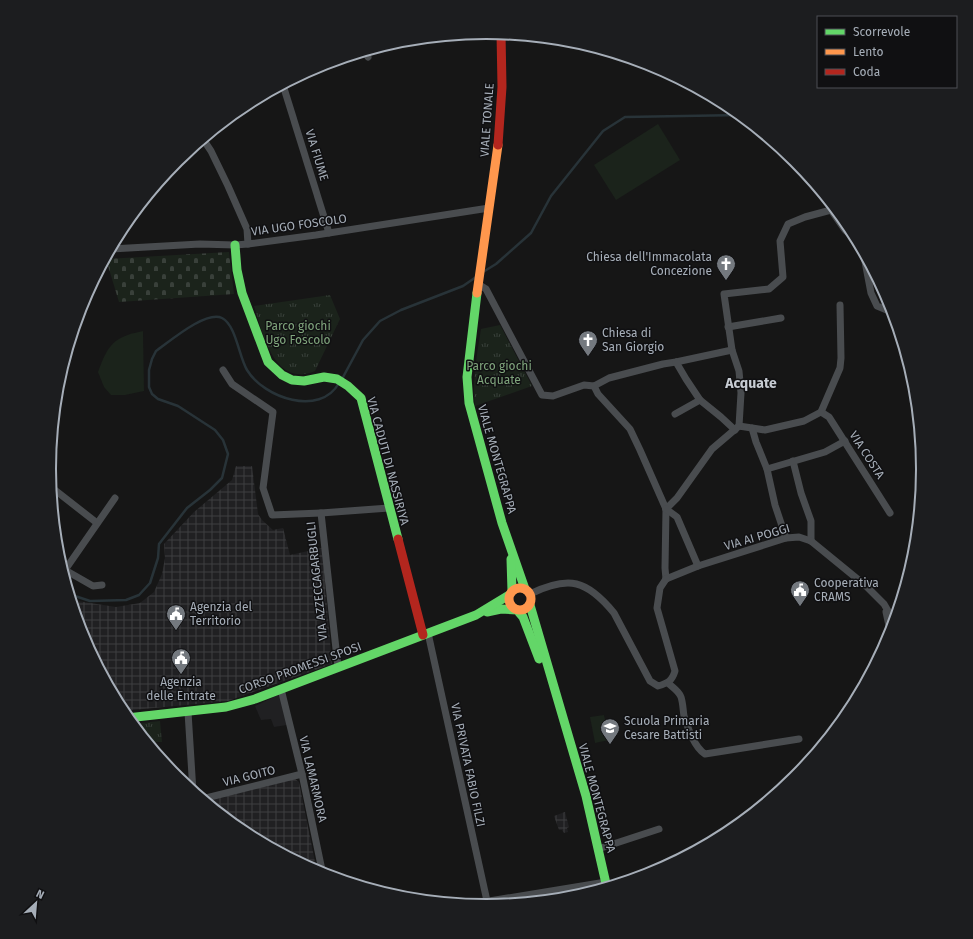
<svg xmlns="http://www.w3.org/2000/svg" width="973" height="939" font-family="'Fira Sans',sans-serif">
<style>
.built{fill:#202022}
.industrial{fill:url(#industrial-grid)}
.green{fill:#1b231b}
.cemetery{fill:url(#cemetery-stones)}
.park{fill:url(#park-tufts)}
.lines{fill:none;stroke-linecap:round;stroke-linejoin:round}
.stream{stroke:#283338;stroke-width:2.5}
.street{stroke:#494c4f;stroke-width:7}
.fast{stroke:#63d668;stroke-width:9}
.slow{stroke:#ff974d;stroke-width:9}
.jam{stroke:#b3261e;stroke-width:9}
.labels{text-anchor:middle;stroke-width:3;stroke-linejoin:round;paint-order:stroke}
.street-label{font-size:12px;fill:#a6aeb8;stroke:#101012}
.poi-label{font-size:12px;fill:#a6aeb8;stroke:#101012;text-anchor:start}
.park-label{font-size:12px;fill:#7fa47c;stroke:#101012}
.quarter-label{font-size:14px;font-weight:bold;fill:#c7ccd3;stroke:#101012}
.rim{fill:none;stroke:#a6aeb8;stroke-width:2}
</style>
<defs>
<pattern id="industrial-grid" width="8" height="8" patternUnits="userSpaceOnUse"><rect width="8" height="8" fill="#202022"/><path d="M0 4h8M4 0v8" fill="none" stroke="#3d3e40"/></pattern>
<pattern id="cemetery-stones" width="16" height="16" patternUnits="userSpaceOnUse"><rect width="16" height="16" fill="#1b231b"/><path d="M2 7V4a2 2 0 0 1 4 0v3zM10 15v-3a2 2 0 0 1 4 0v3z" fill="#39403a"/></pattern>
<pattern id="park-tufts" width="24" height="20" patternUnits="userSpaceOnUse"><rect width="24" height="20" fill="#1b231b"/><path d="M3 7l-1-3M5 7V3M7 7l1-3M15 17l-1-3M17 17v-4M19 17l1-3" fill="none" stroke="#39403a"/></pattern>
</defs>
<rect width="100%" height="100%" fill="#161616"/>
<polygon class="built" points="280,694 287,725 274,727 271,719 261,720 255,706"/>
<g class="industrial">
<polygon points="236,466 252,466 258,514 262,520 273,530 283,528 290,555 322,548 332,664 228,701 122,711 82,637 71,600 116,607 140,603 154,592 162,574 165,558 164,544 194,512 232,480"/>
<polygon points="294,778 299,782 317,872 243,833 203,800"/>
<polygon points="565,812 569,827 567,828 568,832 564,833 562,830 559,830 554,816"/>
</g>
<g class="green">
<polygon points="658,124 680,160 616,200 594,165"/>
<path d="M143 331 144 391 125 395H111L104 387 98 372C108 344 114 337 143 331Z"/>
<polygon points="604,715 609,740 595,743 590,717"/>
</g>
<polygon class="cemetery" points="229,252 234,294 119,302 106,259"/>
<g class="park">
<path d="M330 295 340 319 315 371C274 388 263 334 254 306Z"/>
<path d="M500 325 532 386 475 406C472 381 477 355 481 329Z"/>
<polygon points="160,721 162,742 152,742 151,737 146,737 145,740 132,724"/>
</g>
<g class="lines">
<g class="stream">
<polyline points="483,272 496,264 531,233 551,196 603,131 625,117 741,115"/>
<polyline points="342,379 363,340 380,321 401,310 463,286 476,277"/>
<path d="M69 594 90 601 126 600 139 595 150 583 158 558 159 544 187 508 210 490 222 478 228 454 223 440 215 430 178 406 158 399 152 394 149 387V370L152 359 156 351C169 342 206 310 222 318 236 325 239 357 247 370 264 398 320 417 339 383"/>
</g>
<g class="street">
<polyline points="365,51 368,57"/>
<polyline points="283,85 329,233"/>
<polyline points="203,139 211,151 228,186 247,229 248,244"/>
<polyline points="831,210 845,230 857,240"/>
<polyline points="111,249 200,244 235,245 248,244 316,235 489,208"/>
<polyline points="863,251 871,293 877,306 894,313"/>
<polyline points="478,284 486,289 542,395 553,396 584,385 594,386 609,378 663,364 676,362 732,350"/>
<polyline points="728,327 781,318"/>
<polyline points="676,362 686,379 700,400 721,417 735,430"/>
<polyline points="223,370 232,384 273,412 263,488 272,515 321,513"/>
<polyline points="594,386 598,394 630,429 640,450 666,509 665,568 666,579"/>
<polyline points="821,412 829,417 890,513"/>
<polyline points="675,414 700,400"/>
<polyline points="739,426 741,393 739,371 732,350 724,294 769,289 783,277 780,241 788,224 805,217 831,210 834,206"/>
<polyline points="739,426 765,430 804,421 821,412 840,368 841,358 840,305"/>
<polyline points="752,428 756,442 767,469 775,505 786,538"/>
<polyline points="793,461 801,493 811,521 811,541"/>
<polyline points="767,469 825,452 845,441"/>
<polyline points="51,487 97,523"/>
<polyline points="666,509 677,498 712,449 739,426"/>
<polyline points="666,509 677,517 698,566"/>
<polyline points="65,570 93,586 102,585"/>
<polyline points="63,572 65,570 115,498"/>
<polyline points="666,579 698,566 786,538 799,537 811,541 866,586 884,604 895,623"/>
<path d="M530 594C569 575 587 580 614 613L650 681 658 686C668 683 672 681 675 671L657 608 660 588 666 579"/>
<polyline points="886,612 891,635"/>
<polyline points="428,633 487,901"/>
<polyline points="338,667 321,513 389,508"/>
<path d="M668 683C672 687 679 691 681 697 683 703 683 710 684 716 688 728 694 747 705 754L799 739"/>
<polyline points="281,689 302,774 323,875"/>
<polyline points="188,712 193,792"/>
<polyline points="202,799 302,774"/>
<polyline points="598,849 659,829"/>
<polyline points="543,893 544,901"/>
<polyline points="465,905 606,882"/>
</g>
<g class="fast">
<polyline points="235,245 237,270 242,293 268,362 282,375 292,380 304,381 324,377 337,379 348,386 361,398 398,539"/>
<polyline points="477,293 467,377 469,403 502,523 525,589"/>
<polyline points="511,559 512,591"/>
<polyline points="530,605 586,796 607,888"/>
<polyline points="487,612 501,609 517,610 523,617 539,659"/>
<polyline points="127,718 226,707 255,699 476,615 509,595"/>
</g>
<g class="slow">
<polyline points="477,293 498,145"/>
<circle cx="520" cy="599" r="11"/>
</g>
<g class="jam">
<polyline points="498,145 502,87 501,33"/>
<polyline points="398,539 423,635"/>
</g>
</g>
<defs>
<symbol id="church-pin" viewBox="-11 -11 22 30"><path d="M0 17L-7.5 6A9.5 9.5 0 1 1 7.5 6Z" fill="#74797f" stroke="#101012"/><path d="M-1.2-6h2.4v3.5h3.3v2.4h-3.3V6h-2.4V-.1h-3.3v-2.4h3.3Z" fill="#fff"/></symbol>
<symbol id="civic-pin" viewBox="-11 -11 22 30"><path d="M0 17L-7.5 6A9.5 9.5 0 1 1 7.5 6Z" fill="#74797f" stroke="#101012"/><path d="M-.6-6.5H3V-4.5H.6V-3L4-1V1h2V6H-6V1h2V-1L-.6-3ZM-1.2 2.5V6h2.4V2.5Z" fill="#fff"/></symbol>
<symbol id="school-pin" viewBox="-11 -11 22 30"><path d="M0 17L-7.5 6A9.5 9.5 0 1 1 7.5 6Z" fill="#74797f" stroke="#101012"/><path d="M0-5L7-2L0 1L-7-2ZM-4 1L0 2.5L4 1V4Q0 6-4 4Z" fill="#fff"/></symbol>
</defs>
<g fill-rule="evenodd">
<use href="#church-pin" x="715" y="253" width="22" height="30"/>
<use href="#church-pin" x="577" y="329" width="22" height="30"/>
<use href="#civic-pin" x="789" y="579" width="22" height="30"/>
<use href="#civic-pin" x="165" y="603" width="22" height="30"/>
<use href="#civic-pin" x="170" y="647" width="22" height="30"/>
<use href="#school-pin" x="599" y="717" width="22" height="30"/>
</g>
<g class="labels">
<g class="street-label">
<text transform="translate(487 120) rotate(-86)" y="4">VIALE TONALE</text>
<text transform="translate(317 155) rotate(73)" y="4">VIA FIUME</text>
<text transform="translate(299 225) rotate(-8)" y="4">VIA UGO FOSCOLO</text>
<text transform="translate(867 455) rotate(57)" y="4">VIA COSTA</text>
<text transform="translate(497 459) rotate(74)" y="4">VIALE MONTEGRAPPA</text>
<text transform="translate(388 461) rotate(75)" y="4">VIA CADUTI DI NASSIRIYA</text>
<text transform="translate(757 537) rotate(-16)" y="4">VIA AI POGGI</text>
<text transform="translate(317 581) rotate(-96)" y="4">VIA AZZECCAGARBUGLI</text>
<text transform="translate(300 668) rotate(-20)" y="4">CORSO PROMESSI SPOSI</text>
<text transform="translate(468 765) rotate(78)" y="4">VIA PRIVATA FABIO FILZI</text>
<text transform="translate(249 776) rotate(-14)" y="4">VIA GOITO</text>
<text transform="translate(313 779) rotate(77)" y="4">VIA LAMARMORA</text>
<text transform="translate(597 798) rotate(75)" y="4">VIALE MONTEGRAPPA</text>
</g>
<g class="poi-label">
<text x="712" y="261" text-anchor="end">Chiesa dell'Immacolata<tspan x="712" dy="14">Concezione</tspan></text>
<text x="602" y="337">Chiesa di<tspan x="602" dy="14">San Giorgio</tspan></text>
<text x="814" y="587">Cooperativa<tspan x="814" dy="14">CRAMS</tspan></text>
<text x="190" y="611">Agenzia del<tspan x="190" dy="14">Territorio</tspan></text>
<text x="181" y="686" text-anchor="middle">Agenzia<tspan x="181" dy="14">delle Entrate</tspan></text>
<text x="624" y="725">Scuola Primaria<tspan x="624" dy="14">Cesare Battisti</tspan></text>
</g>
<g class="park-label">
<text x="298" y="330">Parco giochi<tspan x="298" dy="14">Ugo Foscolo</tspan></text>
<text x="499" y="370">Parco giochi<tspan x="499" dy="14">Acquate</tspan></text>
</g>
<g class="quarter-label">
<text x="751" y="388">Acquate</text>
</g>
</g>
<path d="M0 0H973V939H0ZM56 469a430 430 0 1 1 860 0a430 430 0 1 1-860 0Z" fill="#1c1d1f" fill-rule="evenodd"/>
<path class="rim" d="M56 469a430 430 0 1 1 860 0a430 430 0 1 1-860 0Z"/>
<rect x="817" y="16" width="140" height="72" fill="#101012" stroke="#4c4f54"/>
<rect x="825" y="29" width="20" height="6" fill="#63d668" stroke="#4c4f54"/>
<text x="853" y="36" font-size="12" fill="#a6aeb8">Scorrevole</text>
<rect x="825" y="49" width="20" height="6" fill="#ff974d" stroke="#4c4f54"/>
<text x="853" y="56" font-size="12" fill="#a6aeb8">Lento</text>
<rect x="825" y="69" width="20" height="6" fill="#b3261e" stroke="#4c4f54"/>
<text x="853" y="76" font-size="12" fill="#a6aeb8">Coda</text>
<g transform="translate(36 903) rotate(26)" stroke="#101012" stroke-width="3" paint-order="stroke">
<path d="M0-3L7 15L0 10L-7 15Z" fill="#a6aeb8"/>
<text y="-6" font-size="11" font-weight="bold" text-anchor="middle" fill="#a6aeb8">N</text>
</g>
</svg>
